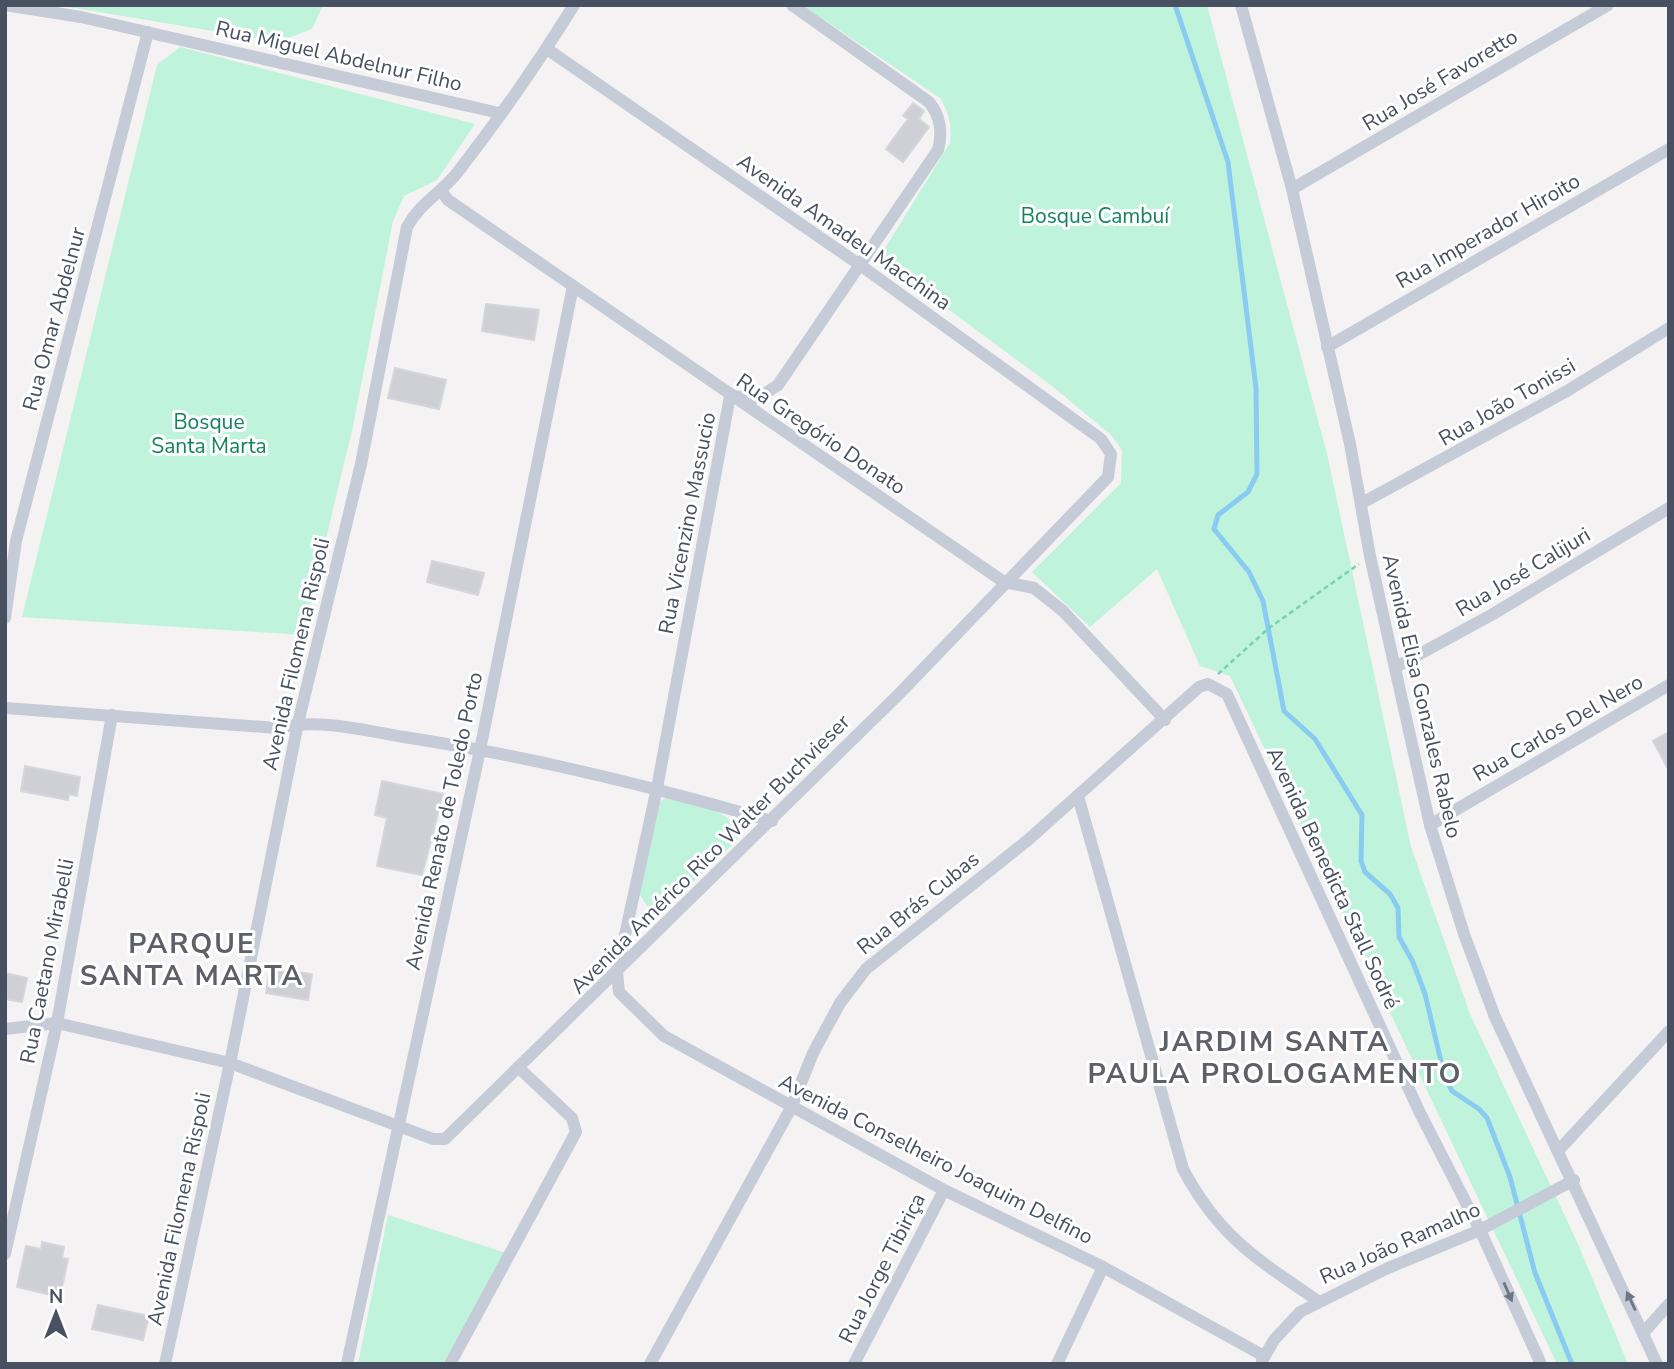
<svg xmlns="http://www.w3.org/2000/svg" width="1674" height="1369" font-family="'Nunito Sans',sans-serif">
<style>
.green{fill:#bff3dc}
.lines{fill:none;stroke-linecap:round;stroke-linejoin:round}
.stream{stroke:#8acbf2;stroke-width:5}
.building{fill:#ced0d6;stroke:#d5d6dd;stroke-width:2}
.path{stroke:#74d3b4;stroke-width:2.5;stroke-dasharray:5 3.5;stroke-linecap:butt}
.street{stroke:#c5cbd7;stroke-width:12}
.oneway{fill:#6e7684}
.labels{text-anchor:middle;stroke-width:6;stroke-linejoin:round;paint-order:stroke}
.street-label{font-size:21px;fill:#485161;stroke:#fff}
.park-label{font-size:21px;fill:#12835d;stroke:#fff}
.district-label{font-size:28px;font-weight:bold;letter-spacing:2px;fill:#5e6067;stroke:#fff}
</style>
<rect width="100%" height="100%" fill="#f4f2f2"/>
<g class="green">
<polygon points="57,5 323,5 312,29 288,38 255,38"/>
<path d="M802 5H1207L1327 454 1411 847 1470 1014 1578 1244 1628 1364H1557L1230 676 1200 666 1157 569 1090 627 1032 572 1121 483 1122 450 1111 435 1052 386 879 258 950 143C952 125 949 113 940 98Z"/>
<polygon points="180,47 475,124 437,180 404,196 393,221 353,426 303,635 22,617 157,65"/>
<path d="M667 797C690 804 739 809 738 839L666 908 656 911 648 907 640 895 654 806Z"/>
<polygon points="388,1215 506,1253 443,1364 358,1364"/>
</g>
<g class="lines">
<polyline class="stream" points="1175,5 1228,162 1256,388 1257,474 1248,492 1218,515 1214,529 1249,572 1263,601 1284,711 1315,739 1362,815 1361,861 1365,872 1390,894 1398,908 1399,937 1413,962 1425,994 1445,1078 1452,1091 1479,1109 1487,1118 1510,1177 1535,1273 1572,1364"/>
</g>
<g class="building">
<polygon points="913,103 924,111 919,119 929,127 903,162 886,149 908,119 903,116"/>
<polygon points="486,304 539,310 534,340 482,331"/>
<polygon points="395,368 446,380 439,409 388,398"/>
<polygon points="432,561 484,573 478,595 427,582"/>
<polygon points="1669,732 1669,771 1653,741"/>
<polygon points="25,766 80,777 77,796 69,794 68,800 21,791"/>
<polygon points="382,781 443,794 422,875 377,866 387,818 375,815"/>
<polygon points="270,968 312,974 308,1000 266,993"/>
<polygon points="5,973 27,978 22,1002 5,999"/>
<polygon points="42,1242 64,1247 62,1258 68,1259 60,1297 17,1287 26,1246 41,1249"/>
<polygon points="98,1305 149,1316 143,1340 92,1329"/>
</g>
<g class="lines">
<polyline class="path" points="1218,674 1269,628 1359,564"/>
<g class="street">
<polyline points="5,5 81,17 499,113"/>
<path d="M792 5 929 102C940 115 943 133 938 150L778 385 758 398 730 396 657 788 617 972 619 992 664 1036 944 1190 1103 1267 1264 1356"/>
<polyline points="1241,5 1292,189 1350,444 1370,556 1430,825 1464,934 1495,1017 1657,1364"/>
<polyline points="1292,189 1608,5"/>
<polyline points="441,191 448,200 1004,582 1034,588 1063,611 1165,720"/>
<polyline points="1327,347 1669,149"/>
<polyline points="1362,503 1567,391 1669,328"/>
<polyline points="5,618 16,541 148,32"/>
<polyline points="1396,667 1493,614 1669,508"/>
<path d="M5 708 277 728C319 718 362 730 404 737 528 756 651 786 772 821"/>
<path d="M1078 796 1183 1169C1219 1237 1257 1259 1318 1301"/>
<polyline points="1430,825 1669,685"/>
<polyline points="5,1029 57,1023 230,1063 433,1139 445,1139 899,694 1108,477 1111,454 1101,439 860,265 547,49"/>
<polyline points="1558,1151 1669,1031"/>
<polyline points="5,1254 57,1023 112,715"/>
<polyline points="1645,1331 1669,1304"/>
<polyline points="1262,1361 1274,1340 1300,1312 1388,1268 1480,1230 1574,1180"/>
<path d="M165 1364 230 1063 298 723 361 464 407 227C420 203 441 193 457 173 499 119 538 63 574 5"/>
<polyline points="347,1364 480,750 573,286"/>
<polyline points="450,1364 576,1132 572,1118 520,1069"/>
<polyline points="650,1364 791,1108 813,1053 840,1003 866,969 1028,840 1199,687 1208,684 1227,694 1420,1113 1480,1230 1541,1364"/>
<polyline points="854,1364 944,1190"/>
<polyline points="1057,1364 1103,1267"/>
</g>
</g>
<defs><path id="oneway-solid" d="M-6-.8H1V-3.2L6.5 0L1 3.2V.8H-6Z" transform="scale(1.75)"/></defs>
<g class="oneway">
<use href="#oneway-solid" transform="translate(1508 1292) rotate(66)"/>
<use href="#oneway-solid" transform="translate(1631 1301) rotate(-115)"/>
</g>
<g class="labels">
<g class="street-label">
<text transform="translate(339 56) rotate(13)" y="7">Rua Miguel Abdelnur Filho</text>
<text transform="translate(1440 80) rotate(-31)" y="7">Rua José Favoretto</text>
<text transform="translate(1488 231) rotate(-30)" y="7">Rua Imperador Hiroito</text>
<text transform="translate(844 232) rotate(35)" y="7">Avenida Amadeu Macchina</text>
<text transform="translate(54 319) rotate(-75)" y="7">Rua Omar Abdelnur</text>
<text transform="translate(1507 402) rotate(-30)" y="7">Rua João Tonissi</text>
<text transform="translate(821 434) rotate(34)" y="7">Rua Gregório Donato</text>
<text transform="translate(687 523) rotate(-79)" y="7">Rua Vicenzino Massucio</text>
<text transform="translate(1523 572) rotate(-31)" y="7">Rua José Calijuri</text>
<text transform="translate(296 654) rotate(-77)" y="7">Avenida Filomena Rispoli</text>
<text transform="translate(1422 696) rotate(77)" y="7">Avenida Elisa Gonzales Rabelo</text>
<text transform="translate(1558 728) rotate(-30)" y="7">Rua Carlos Del Nero</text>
<text transform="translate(444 821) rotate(-78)" y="7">Avenida Renato de Toledo Porto</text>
<text transform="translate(710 854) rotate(-45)" y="7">Avenida Américo Rico Walter Buchvieser</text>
<text transform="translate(1333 878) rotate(65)" y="7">Avenida Benedicta Stall Sodré</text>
<text transform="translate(918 903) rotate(-39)" y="7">Rua Brás Cubas</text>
<text transform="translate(47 961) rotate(-79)" y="7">Rua Caetano Mirabelli</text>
<text transform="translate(936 1159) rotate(27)" y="7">Avenida Conselheiro Joaquim Delfino</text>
<text transform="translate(179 1209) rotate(-78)" y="7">Avenida Filomena Rispoli</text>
<text transform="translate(1400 1243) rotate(-24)" y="7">Rua João Ramalho</text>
<text transform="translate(882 1268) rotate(-63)" y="7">Rua Jorge Tibiriça</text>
</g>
<g class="park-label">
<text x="1095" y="223">Bosque Cambuí</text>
<text x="209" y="429">Bosque<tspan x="209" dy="24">Santa Marta</tspan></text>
</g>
<g class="district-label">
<text x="192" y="953">PARQUE<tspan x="192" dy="32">SANTA MARTA</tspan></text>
<text x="1275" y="1051">JARDIM SANTA<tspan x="1275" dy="32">PAULA PROLOGAMENTO</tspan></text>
</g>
</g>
<rect width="1674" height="1369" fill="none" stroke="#485161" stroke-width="14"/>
<g transform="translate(56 1313)" stroke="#ffffff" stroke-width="5" paint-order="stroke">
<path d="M0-5L12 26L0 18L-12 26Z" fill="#485161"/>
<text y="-10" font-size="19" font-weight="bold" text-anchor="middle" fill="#485161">N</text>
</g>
</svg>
